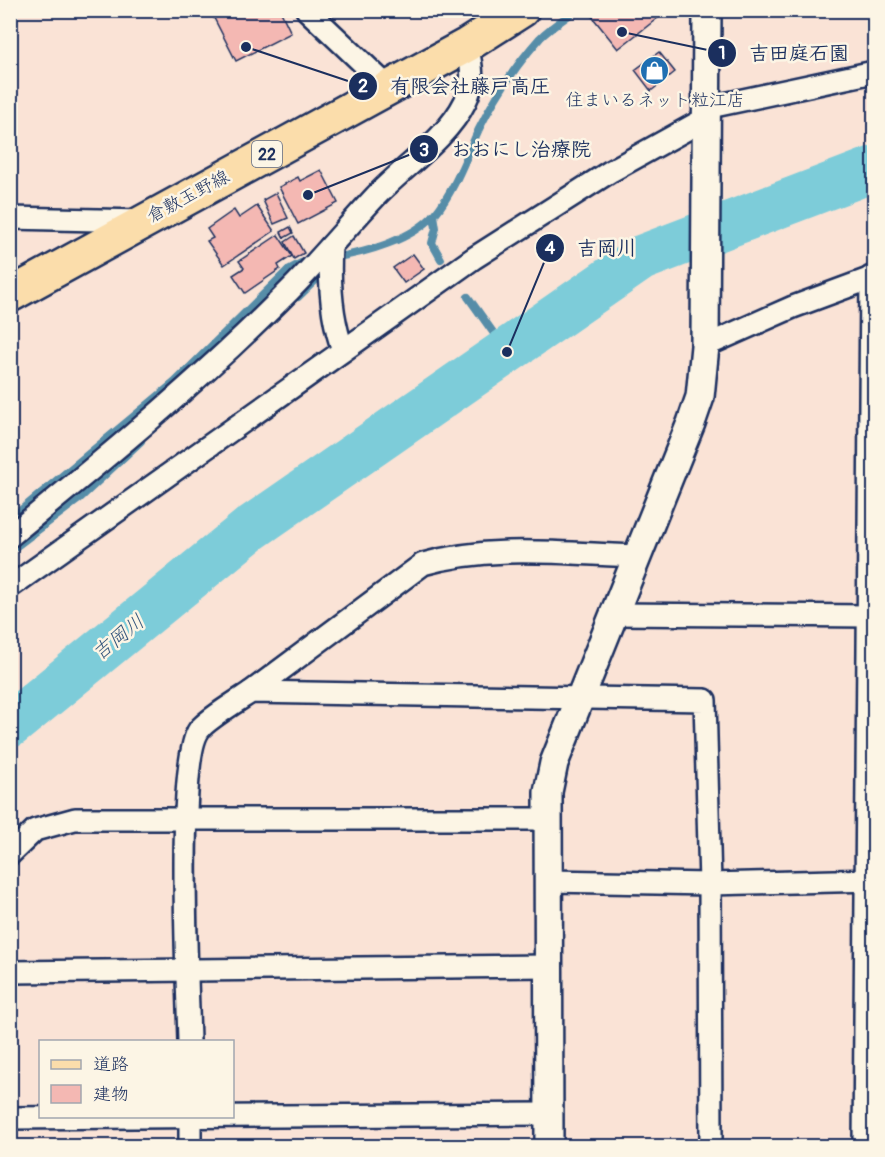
<svg xmlns="http://www.w3.org/2000/svg" width="885" height="1157" font-family="Pangolin,'Klee One',sans-serif">
<style>
.lines{fill:none;stroke-linecap:round;stroke-linejoin:round}
.stream{stroke:#568da8;stroke-width:8}
.river{stroke:#7dccd9;stroke-width:46}
.building{fill:#f4b8b3;stroke:#1b2f5e;stroke-width:1.5}
.minor-casing{stroke:#1b2f5e;stroke-width:26}
.tertiary-casing{stroke:#1b2f5e;stroke-width:32}
.primary-casing{stroke:#1b2f5e;stroke-width:38}
.minor{stroke:#fcf5e5;stroke-width:21}
.tertiary{stroke:#fcf5e5;stroke-width:27}
.primary{stroke:#fbddab;stroke-width:33}
.labels{text-anchor:middle;stroke-width:5;stroke-linejoin:round;paint-order:stroke}
.shield{fill:#fcf5e5;stroke:#5e6a86;stroke-width:1.5}
.shield-label{font-size:16px;font-weight:bold;fill:#1b2f5e}
.poi-label{font-size:18px;fill:#1b2f5e;stroke:#fcf5e5}
.street-label{font-size:18px;fill:#1b2f5e;stroke:#fcf5e5}
.water-label{font-size:20px;font-style:italic;fill:#34567d;stroke:#fcf5e5}
.leader{fill:none;stroke:#1b2f5e;stroke-width:2}
.callout-dot{fill:#1b2f5e;stroke:#fcf5e5;stroke-width:2}
.mark-label{font-size:18px;text-anchor:middle;font-weight:bold;fill:#fff}
.callout-label{font-size:20px;text-anchor:middle;font-weight:bold;fill:#1b2f5e;stroke:#fcf5e5;stroke-width:5;stroke-linejoin:round;paint-order:stroke}
</style>
<rect width="100%" height="100%" fill="#fae3d6"/>
<filter id="ink" filterUnits="userSpaceOnUse"><feTurbulence type="fractalNoise" baseFrequency=".0167" numOctaves="2"/><feDisplacementMap in="SourceGraphic" scale="12" xChannelSelector="R" yChannelSelector="G"/><feConvolveMatrix kernelMatrix="1 2 1 2 8 2 1 2 1" color-interpolation-filters="sRGB"/></filter>
<g filter="url(#ink)">
<g class="lines">
<g class="stream">
<polyline points="434,215 436,228 432,243 441,259"/>
<path d="M332 258C365 253 412 240 435 214 455 190 466 157 479 129 495 97 516 65 540 38 550 28 564 19 576 10"/>
<polyline points="298,297 326,270"/>
<polyline points="468,297 507,352"/>
<polyline points="10,519 175,382 288,270 301,263 311,261"/>
<polyline points="10,551 79,499 141,441"/>
</g>
<polyline class="river" points="10,725 250,529 641,258 874,169"/>
</g>
<g class="building">
<polygon points="229,10 280,10 291,33 236,61 214,18"/>
<polygon points="595,10 668,10 618,49 590,14"/>
<polygon points="659,52 675,72 651,91 635,70"/>
<polygon points="321,170 338,203 298,224 279,187 298,177 300,181"/>
<polygon points="276,193 288,218 274,224 263,200"/>
<polygon points="257,206 274,231 224,265 207,241 213,238 207,229 234,210 239,218"/>
<polygon points="290,227 293,233 284,238 281,232"/>
<polygon points="278,235 292,256 278,265 280,269 245,293 233,275 244,268 239,261"/>
<polygon points="294,236 304,253 294,259 285,242"/>
<polygon points="413,254 424,269 404,283 393,268"/>
</g>
<g class="lines">
<defs>
<g id="minor">
<polyline points="307,10 389,88"/>
<polyline points="705,108 874,72"/>
<polyline points="10,218 142,221"/>
<path d="M331 246C329 280 331 318 343 350"/>
<polyline points="705,346 793,307 874,277"/>
<path d="M10 536C106 458 202 379 289 291 319 261 346 228 375 197 402 168 447 139 465 102 475 83 472 66 467 45"/>
<polyline points="10,587 474,258 611,171 705,119"/>
<polyline points="614,614 870,616"/>
<path d="M251 692 423 564C493 544 567 554 638 556"/>
<polyline points="10,854 35,830 75,819 547,819"/>
<polyline points="549,881 710,884 874,880"/>
<polyline points="10,972 549,966"/>
<path d="M189 1042C188 990 176 762 199 730 206 720 239 700 251 692L705 700 710 884 711 1146"/>
<polyline points="10,1118 549,1114"/>
<polyline points="190,1146 190,1116"/>
<polyline points="864,1146 871,277"/>
</g>
<polyline id="tertiary" points="549,1146 548,792 554,763 691,423 700,397 705,346 707,10"/>
<polyline id="primary" points="10,295 467,45 522,10"/>
</defs>
<use href="#minor" class="minor-casing"/>
<use href="#tertiary" class="tertiary-casing"/>
<use href="#primary" class="primary-casing"/>
<use href="#minor" class="minor"/>
<use href="#tertiary" class="tertiary"/>
<use href="#primary" class="primary"/>
</g>
</g>
<defs>
<symbol id="shop-disc" viewBox="-11 -11 22 22"><circle r="9.5" fill="#1f6fb2" stroke="#fcf5e5"/><path d="M-5-2.5h2.3a2.7 3.5 0 0 1 5.4 0H5L5.5 6h-11ZM-1.5-2.5h3a1.5 2.3 0 0 0-3 0Z" fill="#fff"/></symbol>
</defs>
<g fill-rule="evenodd">
<use href="#shop-disc" x="638" y="54" width="33" height="33"/>
</g>
<g class="labels">
<rect class="shield" x="252" y="141" width="30" height="26" rx="4.5"/>
<g class="shield-label">
<text x="267" y="160">22</text>
</g>
<g class="poi-label">
<text x="655" y="106">住まいるネット粒江店</text>
</g>
<g class="street-label">
<text transform="translate(188 196) rotate(-28)" y="6">倉敷玉野線</text>
</g>
<g class="water-label">
<text transform="translate(118 637) rotate(-39)" y="7">吉岡川</text>
</g>
</g>
<path class="leader" d="M622 32L722 53M246 47L363 86M308 195L424 149M507 352L550 248"/>
<g class="callout-dot">
<circle cx="622" cy="32" r="6"/>
<circle cx="246" cy="47" r="6"/>
<circle cx="308" cy="195" r="6"/>
<circle cx="507" cy="352" r="6"/>
<circle cx="722" cy="53" r="15"/>
<circle cx="363" cy="86" r="15"/>
<circle cx="424" cy="149" r="15"/>
<circle cx="550" cy="248" r="15"/>
</g>
<g class="mark-label">
<text x="722" y="59">1</text>
<text x="363" y="92">2</text>
<text x="424" y="156">3</text>
<text x="550" y="254">4</text>
</g>
<g class="callout-label">
<text x="799" y="60">吉田庭石園</text>
<text x="470" y="93">有限会社藤戸高圧</text>
<text x="521" y="156">おおにし治療院</text>
<text x="607" y="255">吉岡川</text>
</g>
<rect width="885" height="1157" fill="none" stroke="#fcf5e5" stroke-width="36"/>
<rect x="18" y="18" width="849" height="1121" fill="none" stroke="#1b2f5e" stroke-width="2" filter="url(#ink)"/>
<rect x="39" y="1040" width="195" height="78" fill="#fcf5e5" stroke="#a2a6af" stroke-width="1.5"/>
<rect x="51" y="1060" width="30" height="9" fill="#fbddab" stroke="#a2a6af" stroke-width="1.5"/>
<text x="93" y="1070" font-size="18" fill="#1b2f5e">道路</text>
<rect x="51" y="1085" width="30" height="18" fill="#f4b8b3" stroke="#a2a6af" stroke-width="1.5"/>
<text x="93" y="1100" font-size="18" fill="#1b2f5e">建物</text>
</svg>
